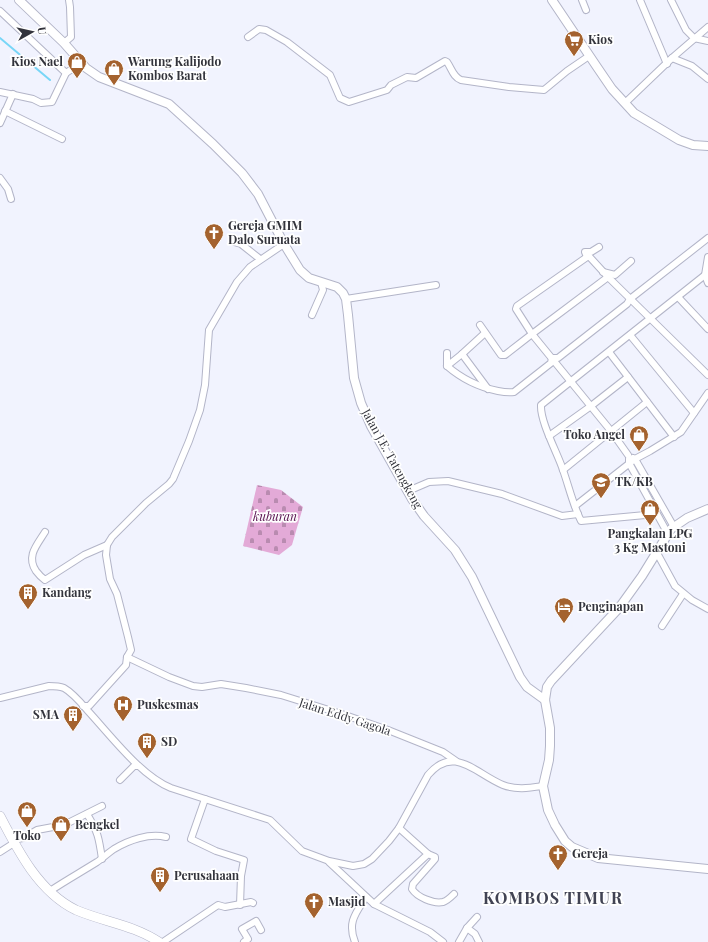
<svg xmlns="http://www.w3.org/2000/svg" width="708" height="942" font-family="'Playfair Display',serif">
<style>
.cemetery{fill:url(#cemetery-stones)}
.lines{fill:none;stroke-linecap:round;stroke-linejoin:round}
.stream{stroke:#78d6f7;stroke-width:2}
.minor-casing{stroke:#b3b5c8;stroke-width:8}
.tertiary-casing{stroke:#b3b5c8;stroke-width:10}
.secondary-casing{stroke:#b3b5c8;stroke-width:10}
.minor{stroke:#fff;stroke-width:6}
.tertiary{stroke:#fff;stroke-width:8}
.secondary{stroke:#fff;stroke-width:9}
.labels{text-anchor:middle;stroke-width:3.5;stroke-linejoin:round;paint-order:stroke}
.poi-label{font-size:12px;font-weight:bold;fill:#33343c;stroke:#fff;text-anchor:start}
.street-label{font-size:12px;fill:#33343c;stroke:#fff}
.park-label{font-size:12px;font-style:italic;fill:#58114f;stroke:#fff}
.district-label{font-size:16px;font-weight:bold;letter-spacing:1px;fill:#414353;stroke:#fff}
</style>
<defs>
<pattern id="cemetery-stones" width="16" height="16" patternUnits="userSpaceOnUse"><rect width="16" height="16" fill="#e3aad7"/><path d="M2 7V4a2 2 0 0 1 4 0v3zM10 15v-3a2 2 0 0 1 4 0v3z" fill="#b98bb0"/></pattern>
</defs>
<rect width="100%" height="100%" fill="#f1f3fe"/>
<polygon class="cemetery" points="257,485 281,490 303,507 292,545 279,555 243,546"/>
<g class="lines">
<polyline class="stream" points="0,38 50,80"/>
<defs>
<g id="minor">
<polyline points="582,0 586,10"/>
<polyline points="640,0 667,64"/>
<polyline points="671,0 686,30 694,38 708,41"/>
<polyline points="0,11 66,73"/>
<path d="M248 37 259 29 266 30 287 42 330 75 340 98 349 102 387 90 391 85 407 77 416 78 445 61 447 62C452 69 453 77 461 80L509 87 544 90 567 71 589 56"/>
<polyline points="64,43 71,37 70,7 69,0"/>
<polyline points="672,58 692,66 708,79"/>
<polyline points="0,92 33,99 41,103 52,102 66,73 81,63"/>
<polyline points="625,103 672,58 708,27"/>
<polyline points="5,111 62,139"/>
<polyline points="0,123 13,94"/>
<polyline points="0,178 8,189 11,199"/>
<polyline points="234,242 241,244 260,259"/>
<polyline points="599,247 591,252 585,252 587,257 517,306 516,309 532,334 611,431 628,455"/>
<polyline points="586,253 608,277 708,375"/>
<polyline points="708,257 705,275 708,283"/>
<polyline points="603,272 615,275 631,261"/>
<polyline points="678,297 708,329"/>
<polyline points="346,299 436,285"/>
<polyline points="312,315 323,290 321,282"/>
<polyline points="480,325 501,355 505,355 532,334 608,277"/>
<polyline points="485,333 462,354 488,389"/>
<polyline points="630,335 694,413"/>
<polyline points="609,352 674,437"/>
<polyline points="447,353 447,366"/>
<path d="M462 354 447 366C462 379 478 387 498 391 503 392 508 393 514 392L551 363 552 358H558L627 304 630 299 708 238"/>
<polyline points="549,436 591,406 628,377"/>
<polyline points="633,458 635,459 674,527"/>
<polyline points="629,459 629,463 668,534"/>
<polyline points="563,470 647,402"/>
<polyline points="408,491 429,482 448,481 502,494 562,516 578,514"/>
<polyline points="575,506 635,459 650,451 681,432 708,393"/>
<path d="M656 514 581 521C573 505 569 487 563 470 558 454 540 422 541 405L705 275"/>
<path d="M45 532C37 545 26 556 36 571 39 575 41 577 45 580L84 555 107 545"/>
<polyline points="657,553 675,586 692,600 708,609"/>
<polyline points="662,626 683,594"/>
<polyline points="127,657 169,677 193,686 202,687 221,684 246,688 281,695 345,715 388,730 443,752 456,761"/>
<path d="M0 698 49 686C54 686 59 686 64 688 73 693 82 704 88 711 111 736 141 776 171 788L270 820 302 851 329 861 353 866 364 864 372 859 389 841 399 828 428 775C454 744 476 774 503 785 516 790 529 788 543 786"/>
<polyline points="83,706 89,706 126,665 127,657 131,650 128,637 117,594 110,579 106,555 107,545 112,537 146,503 169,484 173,479 189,441 200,410 205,385 209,330 237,282 250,267 284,244"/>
<polyline points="120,780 134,766 138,766"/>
<polyline points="205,799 191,839 216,851 244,860 241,876 240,905"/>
<path d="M87 814C98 832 99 838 102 859"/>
<polyline points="12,840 23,838 37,830 53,827 70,822 102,806"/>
<polyline points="0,852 14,843"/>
<path d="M428 854 435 857V859L413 884 412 889C417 897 433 904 443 902 447 901 451 897 454 894"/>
<polyline points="329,862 374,904 430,932 443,942"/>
<path d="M50 891C65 881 81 872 97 862 103 858 108 853 114 849 129 840 149 833 166 837"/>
<polyline points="374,904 428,854 399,828"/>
<polyline points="467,928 475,934 479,942"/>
<polyline points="163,942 215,907 218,905 225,907 251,902 253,903"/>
<polyline points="244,942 248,939 242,929 256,921 261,930"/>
<path d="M355 942C347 922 356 913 366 897"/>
<polyline points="459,942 467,928 477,917"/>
</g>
<g id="tertiary">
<polyline points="19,0 64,43 86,68 99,77 169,104 213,144 242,173 258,194 284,244 300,270 309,278 337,287 343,293 346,299 348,315 354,378 361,403 371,426 412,499 424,516 455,550 472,577 520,677 527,687 545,700"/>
<polyline points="552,0 597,67 612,89 634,113 679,140 693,145 708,146"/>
<polyline points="708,509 687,518 671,529 642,576 619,608 551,681 547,687 545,700 550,728 550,746 549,760 543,786 548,810 555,825 565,841 572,847 598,858 708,869"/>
</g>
<path id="secondary" d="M0 816C18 851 39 892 76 910 104 922 134 925 159 942"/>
</defs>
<use href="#minor" class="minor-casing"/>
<use href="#tertiary" class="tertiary-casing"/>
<use href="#secondary" class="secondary-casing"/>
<use href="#minor" class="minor"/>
<use href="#tertiary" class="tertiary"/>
<use href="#secondary" class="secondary"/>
</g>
<defs>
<symbol id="supermarket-pin" viewBox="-11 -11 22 30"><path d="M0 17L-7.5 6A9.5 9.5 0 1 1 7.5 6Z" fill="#a4622e" stroke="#fff"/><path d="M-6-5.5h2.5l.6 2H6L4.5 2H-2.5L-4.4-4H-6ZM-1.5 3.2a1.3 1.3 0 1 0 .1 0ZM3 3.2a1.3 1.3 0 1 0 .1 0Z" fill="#fff"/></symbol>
<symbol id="shop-pin" viewBox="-11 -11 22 30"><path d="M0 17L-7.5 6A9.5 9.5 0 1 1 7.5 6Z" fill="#a4622e" stroke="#fff"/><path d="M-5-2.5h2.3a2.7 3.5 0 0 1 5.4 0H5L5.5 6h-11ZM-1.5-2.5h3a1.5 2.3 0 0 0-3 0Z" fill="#fff"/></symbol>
<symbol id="church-pin" viewBox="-11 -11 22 30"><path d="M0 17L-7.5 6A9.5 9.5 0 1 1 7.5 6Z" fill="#a4622e" stroke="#fff"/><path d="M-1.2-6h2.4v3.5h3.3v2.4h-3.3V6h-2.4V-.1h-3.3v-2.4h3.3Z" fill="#fff"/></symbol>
<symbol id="school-pin" viewBox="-11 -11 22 30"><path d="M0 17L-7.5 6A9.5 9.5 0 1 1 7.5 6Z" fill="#a4622e" stroke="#fff"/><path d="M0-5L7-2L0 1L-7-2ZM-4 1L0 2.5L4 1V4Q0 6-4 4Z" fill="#fff"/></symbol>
<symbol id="building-pin" viewBox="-11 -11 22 30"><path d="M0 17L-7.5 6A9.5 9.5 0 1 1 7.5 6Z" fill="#a4622e" stroke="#fff"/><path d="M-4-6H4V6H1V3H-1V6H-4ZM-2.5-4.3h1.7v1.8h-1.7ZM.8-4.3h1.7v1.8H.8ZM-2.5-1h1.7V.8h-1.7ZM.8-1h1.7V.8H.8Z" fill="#fff"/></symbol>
<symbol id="hotel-pin" viewBox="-11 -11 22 30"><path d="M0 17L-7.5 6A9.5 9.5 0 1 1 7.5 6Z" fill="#a4622e" stroke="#fff"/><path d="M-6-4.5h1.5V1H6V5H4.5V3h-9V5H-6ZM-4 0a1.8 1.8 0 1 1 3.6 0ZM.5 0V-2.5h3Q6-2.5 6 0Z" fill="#fff"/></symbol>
<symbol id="hospital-pin" viewBox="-11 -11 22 30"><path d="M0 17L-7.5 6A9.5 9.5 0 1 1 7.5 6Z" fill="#a4622e" stroke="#fff"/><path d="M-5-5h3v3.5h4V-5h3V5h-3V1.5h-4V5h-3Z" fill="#fff"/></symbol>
</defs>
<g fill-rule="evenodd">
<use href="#supermarket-pin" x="563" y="29" width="22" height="30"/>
<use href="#shop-pin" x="66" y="51" width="22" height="30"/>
<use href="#shop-pin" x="103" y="58" width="22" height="30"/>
<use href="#church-pin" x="203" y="222" width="22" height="30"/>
<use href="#shop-pin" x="628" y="424" width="22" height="30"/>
<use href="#school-pin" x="590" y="471" width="22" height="30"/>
<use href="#shop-pin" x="639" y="498" width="22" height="30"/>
<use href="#building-pin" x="17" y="582" width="22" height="30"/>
<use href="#hotel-pin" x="553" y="596" width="22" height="30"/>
<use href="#hospital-pin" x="112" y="694" width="22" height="30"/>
<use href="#building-pin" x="62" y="704" width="22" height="30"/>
<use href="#building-pin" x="136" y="731" width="22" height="30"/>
<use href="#shop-pin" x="16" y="800" width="22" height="30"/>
<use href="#shop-pin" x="50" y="814" width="22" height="30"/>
<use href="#church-pin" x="547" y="843" width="22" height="30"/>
<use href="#building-pin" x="149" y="865" width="22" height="30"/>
<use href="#church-pin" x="303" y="891" width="22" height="30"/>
</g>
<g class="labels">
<g class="poi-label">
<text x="588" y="44">Kios</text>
<text x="63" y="66" text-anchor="end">Kios Nael</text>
<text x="128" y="66">Warung Kalijodo<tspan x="128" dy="14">Kombos Barat</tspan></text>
<text x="228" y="230">Gereja GMIM<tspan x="228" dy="14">Dalo Suruata</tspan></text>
<text x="625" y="439" text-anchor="end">Toko Angel</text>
<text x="615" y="486">TK/KB</text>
<text x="650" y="538" text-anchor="middle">Pangkalan LPG<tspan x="650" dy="14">3 Kg Mastoni</tspan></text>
<text x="42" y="597">Kandang</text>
<text x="578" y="611">Penginapan</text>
<text x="137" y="709">Puskesmas</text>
<text x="59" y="719" text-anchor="end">SMA</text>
<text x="161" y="746">SD</text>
<text x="75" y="829">Bengkel</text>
<text x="27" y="840" text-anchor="middle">Toko</text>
<text x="572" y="858">Gereja</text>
<text x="174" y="880">Perusahaan</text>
<text x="328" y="906">Masjid</text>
</g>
<g class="street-label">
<text transform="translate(392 459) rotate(61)" y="4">Jalan J.E. Tatengkeng</text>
<text transform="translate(345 717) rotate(18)" y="4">Jalan Eddy Gagola</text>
</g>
<g class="park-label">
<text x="275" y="521">kuburan</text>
</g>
<g class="district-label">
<text x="553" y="904">KOMBOS TIMUR</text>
</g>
</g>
<g transform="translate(32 32) rotate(82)" stroke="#ffffff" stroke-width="3" paint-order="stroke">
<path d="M0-3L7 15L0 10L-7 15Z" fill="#33343c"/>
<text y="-6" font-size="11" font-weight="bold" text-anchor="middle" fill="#33343c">U</text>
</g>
</svg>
